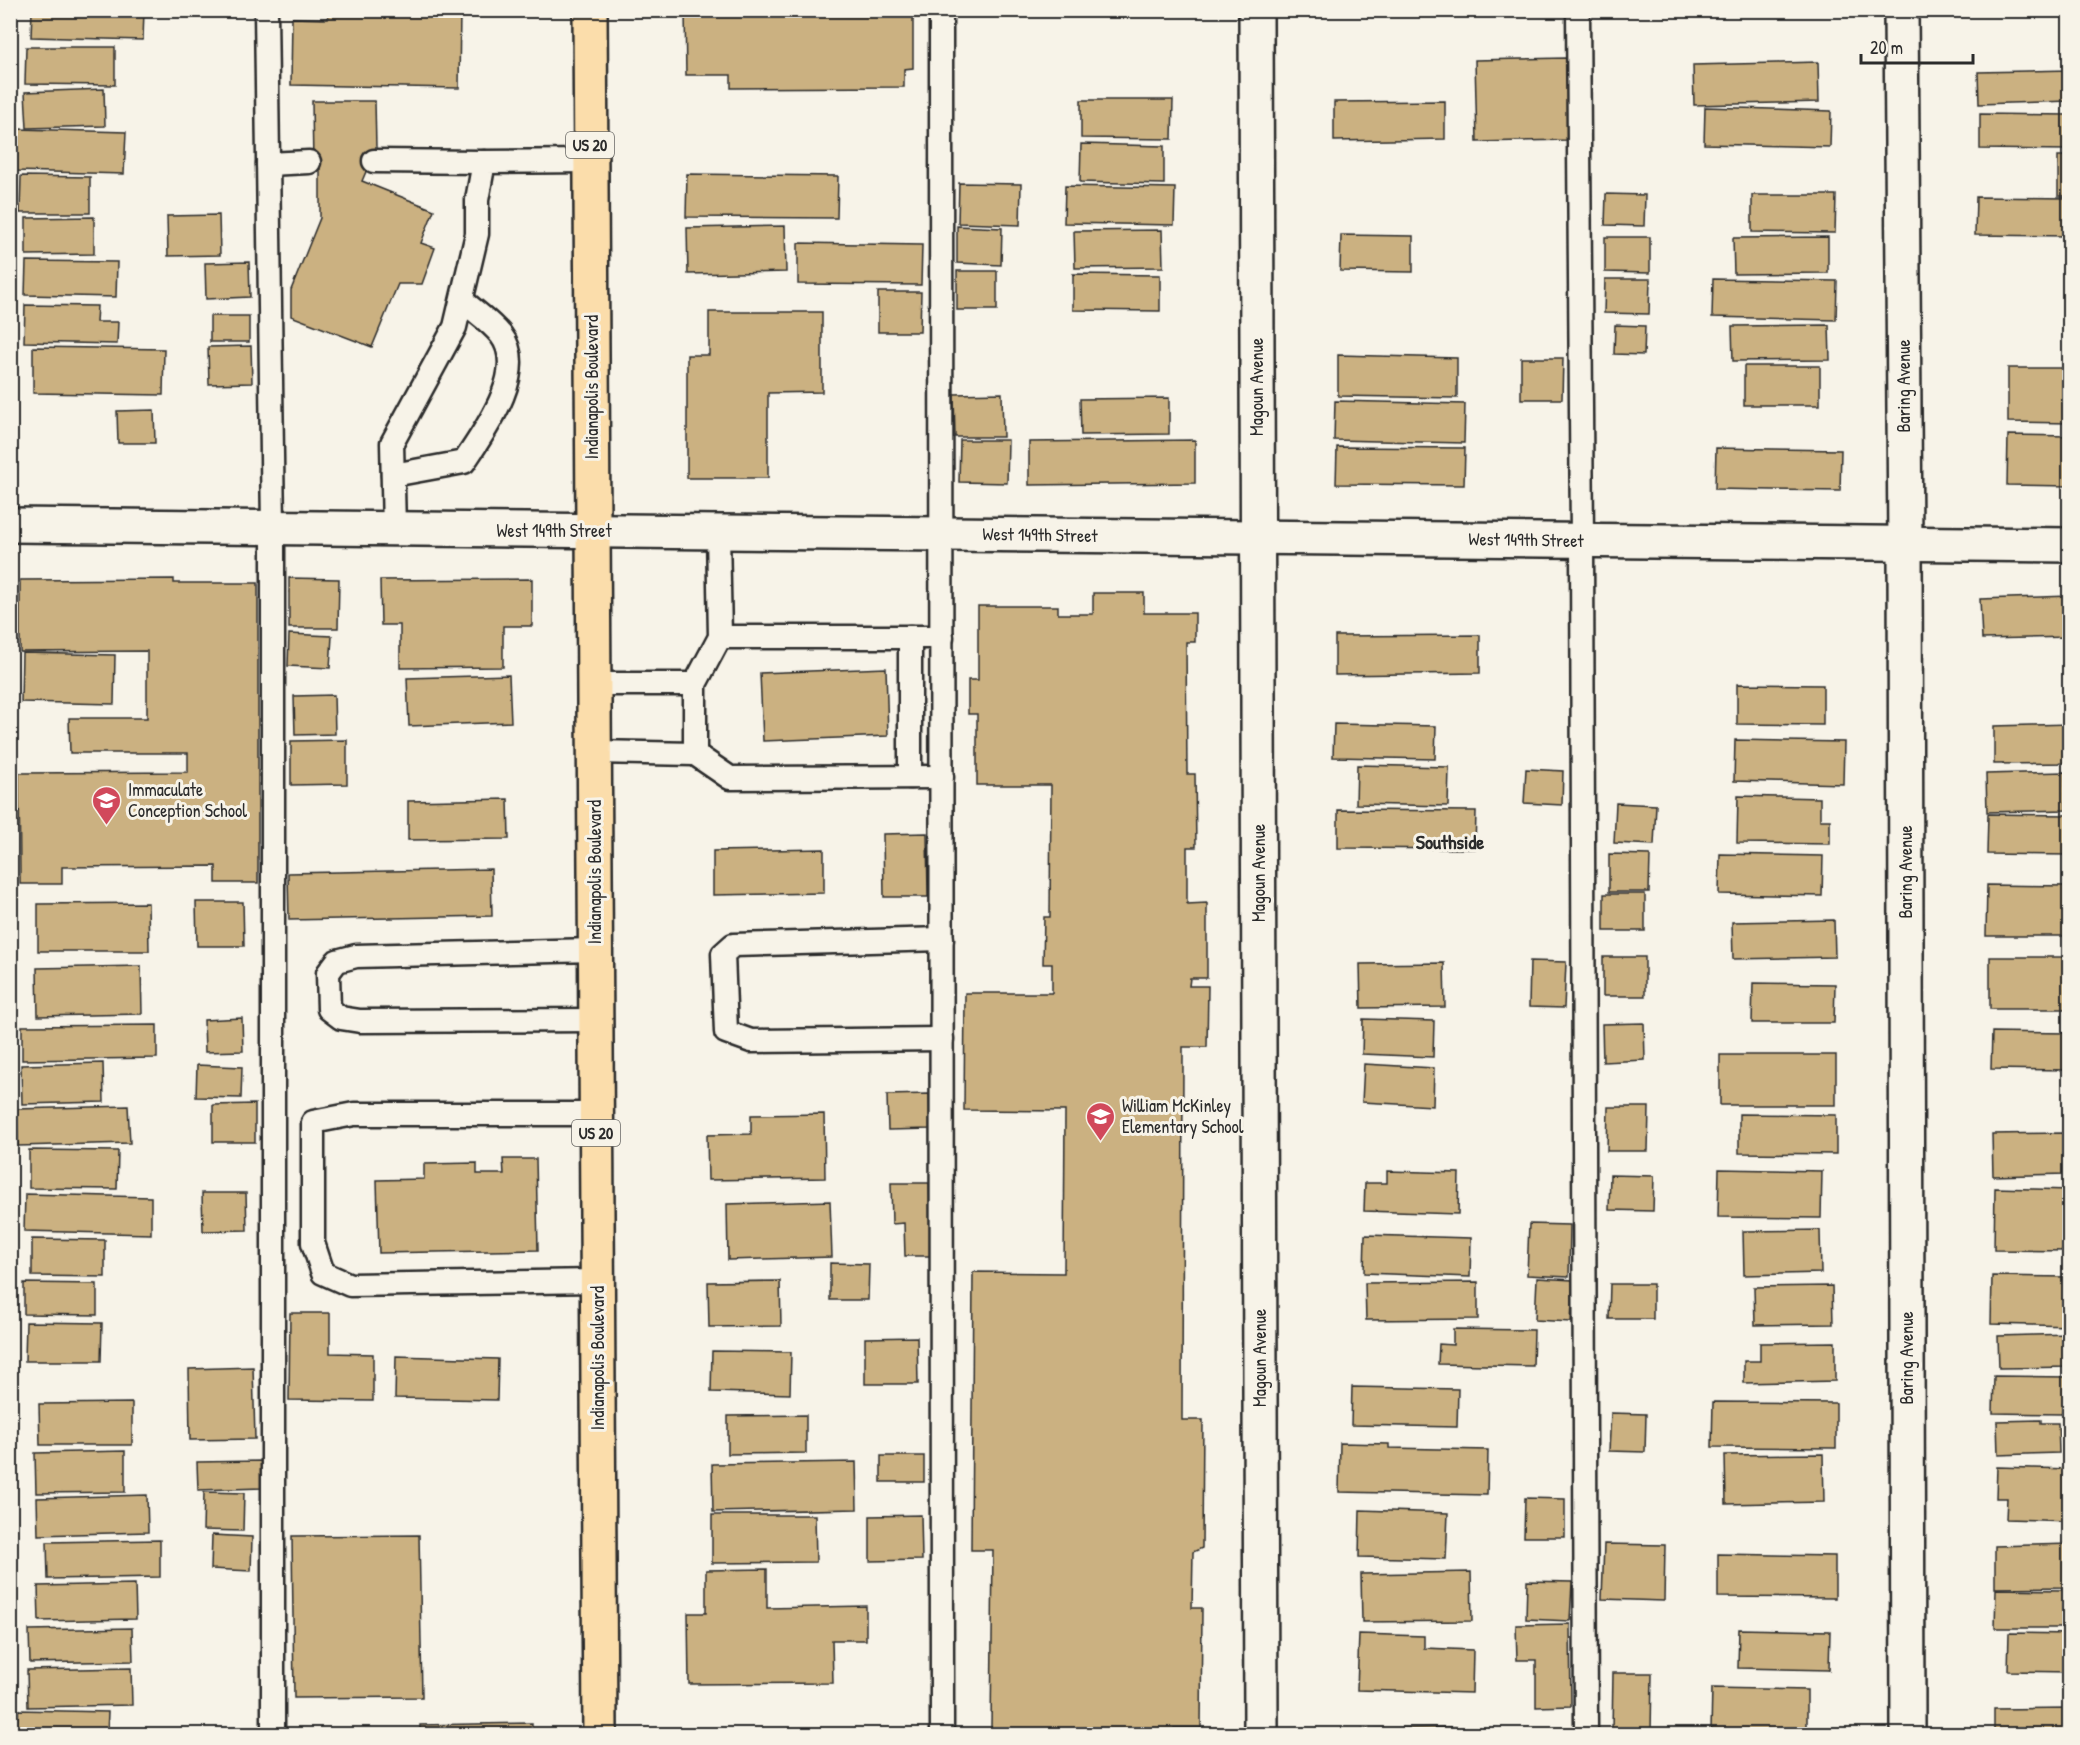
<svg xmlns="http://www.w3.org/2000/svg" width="2080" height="1745" font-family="'Patrick Hand',sans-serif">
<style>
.building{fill:#cbb181;stroke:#2b2b2b;stroke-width:1.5}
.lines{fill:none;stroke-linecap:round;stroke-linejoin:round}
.service-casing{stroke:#2b2b2b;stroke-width:27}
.minor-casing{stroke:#2b2b2b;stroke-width:38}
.primary-casing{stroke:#2b2b2b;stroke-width:38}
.service{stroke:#f7f3e8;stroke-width:22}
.minor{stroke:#f7f3e8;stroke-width:33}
.primary{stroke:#fbddab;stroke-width:33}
.labels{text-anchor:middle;stroke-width:6;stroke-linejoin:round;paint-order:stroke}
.shield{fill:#f7f3e8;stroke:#686764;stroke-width:1.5}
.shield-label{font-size:16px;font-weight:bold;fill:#2b2b2b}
.street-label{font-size:18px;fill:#2b2b2b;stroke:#f7f3e8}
.poi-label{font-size:18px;fill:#2b2b2b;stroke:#f7f3e8;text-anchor:start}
.neighbourhood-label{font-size:20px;font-weight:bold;fill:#2b2b2b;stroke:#f7f3e8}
</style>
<rect width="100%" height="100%" fill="#f7f3e8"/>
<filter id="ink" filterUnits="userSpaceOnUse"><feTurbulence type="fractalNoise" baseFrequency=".0167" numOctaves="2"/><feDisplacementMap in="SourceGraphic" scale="12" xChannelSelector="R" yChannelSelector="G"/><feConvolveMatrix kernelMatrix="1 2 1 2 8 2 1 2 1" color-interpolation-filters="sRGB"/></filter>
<g filter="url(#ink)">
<g class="building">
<polygon points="32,10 144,10 143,40 31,37"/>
<polygon points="328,10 460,10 459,88 291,85 292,18 328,19"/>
<polygon points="685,10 913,10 913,68 904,69 904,87 731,88 731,75 686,75"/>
<polygon points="26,47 115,47 115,85 25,84"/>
<polygon points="1566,58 1568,140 1477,142 1475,60"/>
<polygon points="1818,62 1819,102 1694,105 1693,65"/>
<polygon points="2070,70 2069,101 1979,104 1978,72"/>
<polygon points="104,89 105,126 27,128 25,92"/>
<polygon points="1081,100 1173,100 1172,139 1081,138"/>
<polygon points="312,101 375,101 376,148 362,181 434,210 421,243 435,248 422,284 398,284 372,347 291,316 291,290 320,218 320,168 313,165"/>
<polygon points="1445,101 1445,139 1334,141 1334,102"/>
<polygon points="1705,107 1831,111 1830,147 1704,144"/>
<polygon points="1980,114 2070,115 2070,150 1980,149"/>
<polygon points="17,129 126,132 124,174 16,171"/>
<polygon points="1081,144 1164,146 1164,184 1080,182"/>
<rect x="2058" y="156" width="12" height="40"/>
<polygon points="687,174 838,176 837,218 686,217"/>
<polygon points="21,176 90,177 90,213 20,213"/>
<polygon points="959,183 1021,184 1020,225 958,223"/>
<polygon points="1065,186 1175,188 1174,225 1064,223"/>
<polygon points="1606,194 1645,195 1644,226 1605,225"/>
<polygon points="1752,195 1836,195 1835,233 1752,232"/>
<polygon points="1976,197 2070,198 2070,236 1975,235"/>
<polygon points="219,215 220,255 168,256 167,216"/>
<polygon points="94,217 94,254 26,255 26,218"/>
<polygon points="785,226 786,272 688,274 687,228"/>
<polygon points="957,226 1002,228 1001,265 957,263"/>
<polygon points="1162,230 1163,267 1075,268 1074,231"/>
<polygon points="1341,235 1413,236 1413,272 1340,271"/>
<polygon points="1605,237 1650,237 1650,273 1605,272"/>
<polygon points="1828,237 1828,273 1734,274 1733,238"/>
<polygon points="798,243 922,245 921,285 798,284"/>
<polygon points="26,261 117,262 116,297 25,295"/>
<polygon points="249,262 250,297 206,299 205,263"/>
<rect x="957" y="271" width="40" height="39"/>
<polygon points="1073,274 1160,275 1160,311 1073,310"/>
<polygon points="1605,279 1650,279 1649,314 1604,313"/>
<polygon points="1713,279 1837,281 1836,320 1712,317"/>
<polygon points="878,292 921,292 920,332 878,332"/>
<polygon points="25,305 97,306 96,322 118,322 117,344 24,342"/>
<polygon points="709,312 822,312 822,392 768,393 768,478 687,478 687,355 709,355"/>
<rect x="210" y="316" width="39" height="26"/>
<polygon points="1615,325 1645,326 1644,355 1614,354"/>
<polygon points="1829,325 1830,360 1733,361 1732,326"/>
<polygon points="251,346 252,383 209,384 208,347"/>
<polygon points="33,347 164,349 163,395 33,393"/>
<polygon points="1338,355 1457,358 1457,398 1338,396"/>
<polygon points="1521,358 1563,358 1562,399 1521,399"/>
<rect x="1744" y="366" width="76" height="39"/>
<polygon points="2008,368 2070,368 2070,423 2008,422"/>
<polygon points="1002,393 1003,437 955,437 954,394"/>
<polygon points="1169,398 1169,434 1081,435 1080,399"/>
<polygon points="1335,401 1465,404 1464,443 1334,440"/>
<polygon points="154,410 155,443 118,443 117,411"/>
<polygon points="2008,435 2070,436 2070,486 2007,485"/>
<polygon points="960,440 1008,440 1007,483 959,482"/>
<polygon points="1195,440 1195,483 1029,485 1029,442"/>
<polygon points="1337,447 1465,448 1464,485 1336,484"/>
<polygon points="1716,448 1841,450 1840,491 1715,489"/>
<polygon points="289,578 339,579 338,628 289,628"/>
<polygon points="174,579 174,583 258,583 258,883 216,883 216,866 62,867 62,884 20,884 19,773 188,772 188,753 70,753 69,718 147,718 147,651 20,652 20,580"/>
<polygon points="532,579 532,626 503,626 503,667 400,668 400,625 381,625 380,580"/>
<polygon points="1093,593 1144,593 1144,613 1195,613 1195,642 1186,642 1187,774 1195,774 1196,847 1187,847 1187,904 1207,903 1207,978 1190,978 1189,986 1208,986 1207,1047 1183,1047 1182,1420 1203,1420 1202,1548 1193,1552 1192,1608 1202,1608 1201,1728 1174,1728 1174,1734 1044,1734 1044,1729 991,1728 993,1550 971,1550 973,1272 1064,1273 1065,1111 964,1110 965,993 1052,993 1052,964 1043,964 1044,917 1050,917 1051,785 977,785 977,714 968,714 968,680 978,680 978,606 1058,606 1058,614 1093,614"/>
<polygon points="2070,596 2070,637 1982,639 1980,599"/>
<polygon points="289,634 332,636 330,668 288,666"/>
<polygon points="1480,635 1480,673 1335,675 1335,636"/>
<polygon points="22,653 115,655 114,704 21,702"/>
<polygon points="886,668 888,736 763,741 760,673"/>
<polygon points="509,675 511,722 409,726 407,678"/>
<polygon points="1737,684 1823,685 1823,725 1737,724"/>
<polygon points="334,695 335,734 295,735 294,696"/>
<polygon points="1334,724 1436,726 1435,759 1333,757"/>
<polygon points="2070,724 2070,763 1994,764 1994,726"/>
<polygon points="347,740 347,784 291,785 291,741"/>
<polygon points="1735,740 1844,742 1843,784 1734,781"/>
<polygon points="1357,765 1449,767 1448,806 1356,804"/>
<polygon points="1526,769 1563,771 1562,805 1524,803"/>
<polygon points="2065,772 2066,810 1987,812 1986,774"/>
<polygon points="1738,796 1820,798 1820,820 1830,820 1830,844 1737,843"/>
<polygon points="508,799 509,839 408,840 408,801"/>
<polygon points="1616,803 1656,805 1654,845 1614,843"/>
<polygon points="1338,810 1476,811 1475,849 1338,848"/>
<polygon points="1988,814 2070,815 2070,855 1987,854"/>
<polygon points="927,833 928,897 884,897 883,834"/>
<polygon points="824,849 824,893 713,895 713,851"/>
<polygon points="1609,854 1650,855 1649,892 1609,892"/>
<polygon points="1720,854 1823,856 1822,896 1719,894"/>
<polygon points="491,869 492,916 289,920 288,873"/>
<polygon points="1987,885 2070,886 2070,936 1986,936"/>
<rect x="1604" y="894" width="41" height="37"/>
<polygon points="196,902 243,902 244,946 197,946"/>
<polygon points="148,903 149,951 38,951 38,904"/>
<polygon points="1834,920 1835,957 1733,959 1732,922"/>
<rect x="1603" y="957" width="42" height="39"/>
<rect x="1990" y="957" width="80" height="52"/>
<polygon points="1530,961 1566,962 1564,1008 1529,1007"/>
<polygon points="1444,963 1445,1007 1361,1008 1360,964"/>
<polygon points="141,966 142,1014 38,1016 37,968"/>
<polygon points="1753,983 1835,984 1834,1023 1752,1023"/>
<polygon points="242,1018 243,1051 205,1052 204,1020"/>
<polygon points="1363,1019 1434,1021 1433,1057 1362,1054"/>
<polygon points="1644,1023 1645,1060 1603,1062 1602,1024"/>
<polygon points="157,1025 157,1058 22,1060 22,1026"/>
<polygon points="1992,1032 2070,1033 2070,1070 1991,1069"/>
<rect x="1720" y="1055" width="116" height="50"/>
<polygon points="103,1063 104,1102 22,1104 21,1065"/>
<polygon points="1364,1064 1434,1068 1433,1106 1362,1102"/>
<polygon points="197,1065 242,1067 241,1098 196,1097"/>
<polygon points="929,1094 930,1129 888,1130 887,1095"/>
<polygon points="255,1104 255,1142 213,1142 213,1105"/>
<polygon points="128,1106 130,1143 18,1146 17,1109"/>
<polygon points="1608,1107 1649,1107 1648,1151 1607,1151"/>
<polygon points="824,1114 825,1178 708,1180 707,1135 751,1134 751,1115"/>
<polygon points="1739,1114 1836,1115 1836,1154 1739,1153"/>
<polygon points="2065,1133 2066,1174 1993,1176 1992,1134"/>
<polygon points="29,1150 118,1151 117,1189 29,1188"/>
<polygon points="503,1159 536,1159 538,1250 379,1253 377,1180 424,1179 424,1164 477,1163 477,1174 504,1174"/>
<polygon points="1719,1169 1822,1171 1821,1218 1718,1217"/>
<polygon points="1387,1171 1459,1173 1458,1214 1364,1211 1365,1183 1387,1183"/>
<polygon points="1610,1175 1654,1176 1653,1211 1609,1210"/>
<polygon points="891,1183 929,1183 931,1256 905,1256 904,1223 892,1224"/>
<polygon points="1995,1188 2070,1190 2070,1251 1994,1250"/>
<polygon points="202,1193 246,1193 247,1230 203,1231"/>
<polygon points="25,1194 151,1197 151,1234 24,1231"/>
<polygon points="830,1201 832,1257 728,1260 727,1204"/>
<polygon points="1529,1224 1570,1225 1569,1277 1527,1275"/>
<polygon points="1820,1230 1821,1273 1744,1275 1743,1231"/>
<polygon points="1365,1235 1471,1238 1470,1277 1364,1273"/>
<polygon points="32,1239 105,1240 105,1277 32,1276"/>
<polygon points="830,1263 869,1264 868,1300 830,1300"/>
<polygon points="1992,1276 2070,1277 2070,1326 1991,1324"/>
<polygon points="1537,1278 1573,1280 1571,1322 1535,1320"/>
<polygon points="780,1281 781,1326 709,1327 708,1282"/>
<polygon points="1478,1282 1478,1319 1366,1320 1365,1283"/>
<polygon points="24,1283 97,1284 97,1315 24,1314"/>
<polygon points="1610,1284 1653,1284 1653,1319 1609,1319"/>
<polygon points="1832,1286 1833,1324 1755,1325 1754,1287"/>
<polygon points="290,1313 330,1313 330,1353 373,1354 373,1401 289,1400"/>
<polygon points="26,1322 102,1323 101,1361 25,1361"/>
<polygon points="1453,1329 1534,1330 1533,1366 1438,1364 1439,1344 1453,1345"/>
<polygon points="2070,1334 2070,1367 1999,1368 1998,1336"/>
<polygon points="917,1337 918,1384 865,1384 865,1338"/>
<polygon points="1835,1342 1835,1381 1744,1383 1744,1361 1760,1361 1760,1343"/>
<polygon points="712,1351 791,1352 790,1394 711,1392"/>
<polygon points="396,1356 498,1359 497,1400 395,1398"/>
<polygon points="253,1367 255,1439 190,1440 189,1369"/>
<polygon points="1994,1376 2070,1377 2070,1406 2063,1406 2062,1414 1993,1413"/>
<polygon points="1352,1387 1458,1389 1457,1427 1351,1425"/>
<polygon points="1713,1402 1836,1403 1836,1448 1712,1447"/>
<polygon points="132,1403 132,1445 40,1445 39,1404"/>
<polygon points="1611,1413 1646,1414 1645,1452 1609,1451"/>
<polygon points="806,1415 806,1453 728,1454 728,1416"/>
<polygon points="2041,1420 2041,1423 2058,1423 2059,1453 1998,1455 1997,1421"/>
<polygon points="1340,1443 1389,1444 1389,1448 1488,1450 1487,1495 1339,1492"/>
<polygon points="125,1451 125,1492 36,1493 35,1453"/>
<polygon points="1823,1454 1824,1502 1726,1504 1725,1455"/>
<rect x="881" y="1456" width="43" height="26"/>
<polygon points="261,1461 262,1488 198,1490 197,1462"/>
<polygon points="856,1462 857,1509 713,1512 712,1464"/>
<polygon points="1997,1467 2070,1469 2070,1521 2006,1519 2007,1498 1996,1498"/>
<polygon points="204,1492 244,1493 243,1531 203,1530"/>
<polygon points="147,1495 148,1532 38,1535 37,1498"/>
<polygon points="1525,1498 1565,1499 1565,1537 1524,1537"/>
<polygon points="1360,1510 1448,1513 1446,1559 1359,1557"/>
<polygon points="712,1515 815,1515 816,1562 712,1563"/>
<polygon points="921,1515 922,1560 870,1561 870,1516"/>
<polygon points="212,1535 252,1537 251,1571 211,1569"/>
<polygon points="419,1535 422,1697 294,1698 292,1536"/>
<polygon points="160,1540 160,1577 48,1579 47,1542"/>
<polygon points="1604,1544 1665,1545 1664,1601 1602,1599"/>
<polygon points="2070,1544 2070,1587 1995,1588 1995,1546"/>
<polygon points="1718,1554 1835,1556 1835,1598 1718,1597"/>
<polygon points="767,1569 767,1608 866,1606 866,1640 832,1640 833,1683 689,1684 688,1613 706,1613 706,1570"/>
<polygon points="1471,1572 1472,1621 1362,1622 1361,1574"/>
<polygon points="1527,1581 1572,1582 1570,1621 1526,1619"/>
<polygon points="135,1584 136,1619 39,1621 38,1586"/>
<polygon points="1996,1589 2067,1590 2067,1618 2070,1618 2070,1628 1995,1628"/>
<polygon points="1570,1624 1571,1706 1536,1707 1536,1660 1517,1660 1516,1625"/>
<polygon points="132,1628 133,1661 30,1663 29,1630"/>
<polygon points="1739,1629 1830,1631 1829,1670 1738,1668"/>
<polygon points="2009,1633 2070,1634 2070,1672 2008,1671"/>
<polygon points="1359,1634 1424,1636 1424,1648 1473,1650 1472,1693 1357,1690"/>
<polygon points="131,1668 132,1705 28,1707 27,1670"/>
<polygon points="1613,1673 1652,1673 1651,1732 1612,1732"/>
<polygon points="1712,1688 1807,1690 1807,1734 1711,1732"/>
<polygon points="2070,1708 2070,1734 1994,1734 1994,1709"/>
<polygon points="18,1710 108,1712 107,1734 17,1734"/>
<polygon points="532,1723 532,1734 420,1734 420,1725"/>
<polygon points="1458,1727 1458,1734 1362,1734 1362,1729"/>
</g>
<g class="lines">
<defs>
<g id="service">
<polyline points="266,10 273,528 273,1734"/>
<polyline points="941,10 942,1734"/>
<polyline points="1578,10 1582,541 1586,1734"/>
<polyline points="374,161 484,162"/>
<polyline points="268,164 309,162"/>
<path d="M393 475 464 462C484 432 529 371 501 335 491 322 474 311 462 300"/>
<polyline points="394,529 392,443 455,327 477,234 477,200 484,162 591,161"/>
<polyline points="720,637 942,637"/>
<polyline points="910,637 910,777"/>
<polyline points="593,684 695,684"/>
<polyline points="594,752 695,754 730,778 942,777"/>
<polyline points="695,754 695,684 720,637 718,532"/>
<polyline points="942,939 733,945 723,954 726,1032 751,1041 942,1039"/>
<polyline points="595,950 356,956 337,961 328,973 329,1009 341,1018 360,1021 596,1020"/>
<polyline points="596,1114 354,1114 313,1122 313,1243 323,1273 350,1285 597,1281"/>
</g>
<g id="minor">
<polyline points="1256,10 1261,1734"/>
<polyline points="1901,10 1905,544 1908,1734"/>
<polyline points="10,525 2070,545"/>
</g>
<polyline id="primary" points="590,10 600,1734"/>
</defs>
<use href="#service" class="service-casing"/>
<use href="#minor" class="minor-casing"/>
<use href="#primary" class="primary-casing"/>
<use href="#service" class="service"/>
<use href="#minor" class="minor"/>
<use href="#primary" class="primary"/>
</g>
</g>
<defs>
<symbol id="school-pin" viewBox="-11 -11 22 30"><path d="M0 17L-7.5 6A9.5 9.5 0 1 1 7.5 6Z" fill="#d1495b" stroke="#f7f3e8"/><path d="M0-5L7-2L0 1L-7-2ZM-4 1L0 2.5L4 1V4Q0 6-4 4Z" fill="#fff"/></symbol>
</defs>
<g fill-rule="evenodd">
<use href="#school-pin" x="90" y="784" width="33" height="45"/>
<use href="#school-pin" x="1084" y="1100" width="33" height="45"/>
</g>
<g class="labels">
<g class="shield">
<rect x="566" y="132" width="48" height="26" rx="4.5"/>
<rect x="572" y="1120" width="48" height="26" rx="4.5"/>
</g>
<g class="shield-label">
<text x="590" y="151">US 20</text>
<text x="596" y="1139">US 20</text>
</g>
<g class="street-label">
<text transform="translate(1904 386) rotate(-90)" y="6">Baring Avenue</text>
<text transform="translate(592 387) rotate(-90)" y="6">Indianapolis Boulevard</text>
<text transform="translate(1257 387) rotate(-90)" y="6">Magoun Avenue</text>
<text x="554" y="537">West 149th Street</text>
<text transform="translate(1040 535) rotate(1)" y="6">West 149th Street</text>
<text transform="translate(1526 540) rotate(1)" y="6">West 149th Street</text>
<text transform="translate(595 872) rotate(-90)" y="6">Indianapolis Boulevard</text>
<text transform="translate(1906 872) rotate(-90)" y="6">Baring Avenue</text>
<text transform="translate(1259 873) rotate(-90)" y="6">Magoun Avenue</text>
<text transform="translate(598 1358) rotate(-90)" y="6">Indianapolis Boulevard</text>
<text transform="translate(1260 1358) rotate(-90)" y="6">Magoun Avenue</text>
<text transform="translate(1907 1358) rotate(-90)" y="6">Baring Avenue</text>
</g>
<g class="poi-label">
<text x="128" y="796">Immaculate<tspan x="128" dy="21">Conception School</tspan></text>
<text x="1122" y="1112">William McKinley<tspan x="1122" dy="21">Elementary School</tspan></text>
</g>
<g class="neighbourhood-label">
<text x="1450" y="849">Southside</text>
</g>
</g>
<rect width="2080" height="1745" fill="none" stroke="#f7f3e8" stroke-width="36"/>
<rect x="18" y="18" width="2044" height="1709" fill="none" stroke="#2b2b2b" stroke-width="2" filter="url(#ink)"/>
<path d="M1861 54v9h112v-9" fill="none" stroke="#2b2b2b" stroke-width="3"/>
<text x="1870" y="54" font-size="18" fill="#2b2b2b" stroke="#f7f3e8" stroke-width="4.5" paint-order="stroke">20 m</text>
</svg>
